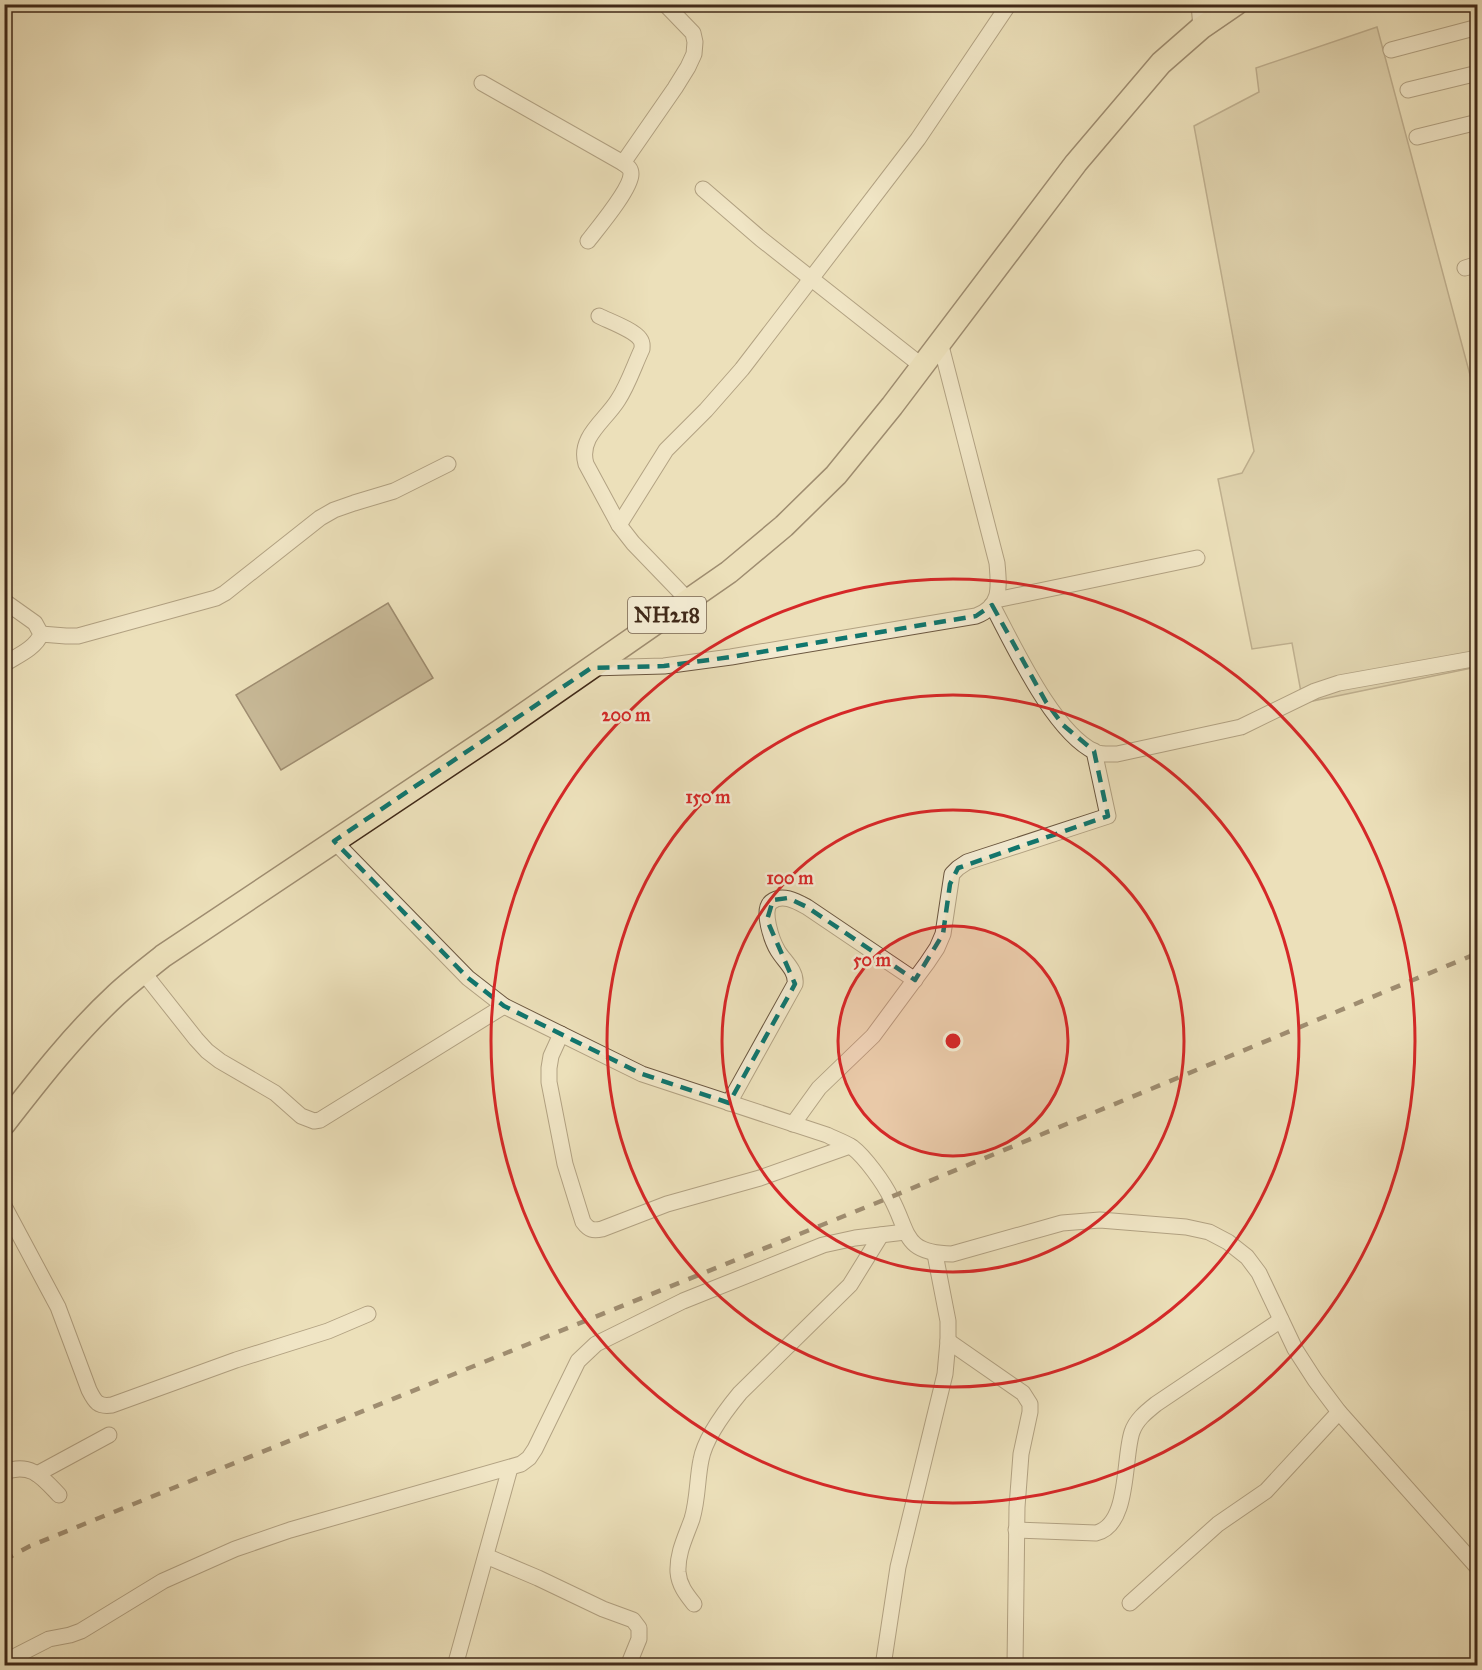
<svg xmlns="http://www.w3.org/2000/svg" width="1482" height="1670" font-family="'IM FELL Great Primer',serif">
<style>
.green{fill:#cfc19e;stroke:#88755b;stroke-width:1.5}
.building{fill:#99886c;stroke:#402918;stroke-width:1.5}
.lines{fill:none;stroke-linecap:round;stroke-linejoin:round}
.minor-casing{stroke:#6b5740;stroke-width:17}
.highway-casing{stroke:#402918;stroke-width:25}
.minor{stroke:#f3ebd2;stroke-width:15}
.highway{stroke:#ece0ba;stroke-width:22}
.rail{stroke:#402918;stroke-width:4.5;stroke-dasharray:10 10;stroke-linecap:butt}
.marked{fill:none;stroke:#0f766e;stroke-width:4.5;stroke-dasharray:12 8;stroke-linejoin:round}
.ring{fill:none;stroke:#d62828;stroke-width:3}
.labels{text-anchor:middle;stroke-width:5;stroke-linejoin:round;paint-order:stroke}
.shield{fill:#f3ebd2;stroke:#766350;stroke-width:1.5}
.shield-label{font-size:21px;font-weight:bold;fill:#402918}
.centre{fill:#d62828;stroke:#f3ebd2;stroke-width:3}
.ring-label{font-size:18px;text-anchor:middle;font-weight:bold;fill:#d62828;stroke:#f3ebd2;stroke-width:5;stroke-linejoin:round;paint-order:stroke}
</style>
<rect width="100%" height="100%" fill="#ece0ba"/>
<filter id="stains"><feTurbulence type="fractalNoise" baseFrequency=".00333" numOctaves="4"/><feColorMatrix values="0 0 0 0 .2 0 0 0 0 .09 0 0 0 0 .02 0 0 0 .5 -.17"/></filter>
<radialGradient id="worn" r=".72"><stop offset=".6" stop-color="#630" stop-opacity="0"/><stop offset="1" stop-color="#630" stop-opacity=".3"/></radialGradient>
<polygon class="green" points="1377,27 1477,401 1477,667 1303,703 1292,643 1252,649 1218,479 1242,473 1254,451 1194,126 1259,92 1256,68"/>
<polygon class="building" points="388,603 433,678 281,770 236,695"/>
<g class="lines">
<defs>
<g id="minor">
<polyline points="1199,4 1201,28"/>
<polyline points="1391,50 1478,27"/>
<path d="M482 83 623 163C627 166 631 168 631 174 631 189 598 228 588 241"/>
<polyline points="1408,90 1478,73"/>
<polyline points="1417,137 1478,122"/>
<polyline points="623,163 675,88 688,67 694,54 695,42 693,33 665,4"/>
<polyline points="703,189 761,239 922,366"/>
<polyline points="1465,268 1478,264"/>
<path d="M599 316C609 321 634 330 640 339 643 343 642 345 642 349 634 366 628 385 618 400 605 421 578 437 586 464L619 525 633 543 688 600"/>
<polyline points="619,525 666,450 706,410 742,369 918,139 1009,4"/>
<polyline points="996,600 1197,558"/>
<path d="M4 601 35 623 41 634C36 648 17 656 4 664"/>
<path d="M992 605C1014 646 1053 732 1095 752 1102 755 1110 754 1117 754L1241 727 1315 691 1339 683 1478 658"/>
<polyline points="41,634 66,636 78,636 216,598 225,593 320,518 334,510 354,503 394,491 448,464"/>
<path d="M591 668 664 666 731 657 976 616C1002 606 999 587 997 563L940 342"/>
<path d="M334 841 468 978 504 1006 642 1074 827 1135C835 1139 844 1142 852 1147 865 1157 884 1183 891 1198 910 1233 902 1253 952 1254L1062 1223 1100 1220 1186 1227 1209 1232 1228 1242 1247 1257 1259 1273 1295 1349 1315 1380 1339 1412 1478 1568"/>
<polyline points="143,972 196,1039 207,1051 220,1061 275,1093 301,1116 314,1121 320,1120 504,1006"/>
<path d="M561 1034 551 1056 549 1068V1082L565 1164 583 1222C589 1230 593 1231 602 1229L667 1204 760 1178 850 1146"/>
<path d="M729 1103 795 984C797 971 784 961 778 951 772 941 761 910 771 902 782 893 796 901 807 907L915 980"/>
<polyline points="793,1124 819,1088 873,1036 927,963 937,948 943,934 952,874 958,868 967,862 1108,816 1094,751"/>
<path d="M4 1206 58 1307 89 1390C95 1402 98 1407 112 1405L236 1360 328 1331 368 1314"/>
<polyline points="948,1341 1023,1393 1030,1404 1030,1412 1021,1454 1017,1507 1015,1666"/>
<path d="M4 1472C31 1462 42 1477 59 1495"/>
<polyline points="37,1474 109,1435"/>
<path d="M1016 1530 1096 1533C1130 1525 1123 1459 1132 1432 1136 1420 1146 1412 1156 1404L1281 1320"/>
<polyline points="486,1556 538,1578 603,1609 633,1620 639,1628 639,1639 628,1666"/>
<polyline points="1130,1603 1218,1524 1266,1491 1339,1412"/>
<path d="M694 1604C686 1594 679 1585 678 1572 677 1553 686 1536 692 1519 698 1499 697 1479 701 1460 705 1437 726 1410 740 1393L850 1285 881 1235"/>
<polyline points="4,1662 49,1639 70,1635 81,1631 163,1581 235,1549 290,1530 521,1464 529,1458 535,1449 578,1361 596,1344 683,1301 823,1245 855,1238 905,1232"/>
<polyline points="455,1666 510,1468"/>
<polyline points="883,1666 898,1567 945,1374 948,1341 948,1321 935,1254"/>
</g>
<path id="highway" d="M4 1124C39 1079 74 1034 116 995 131 981 147 969 163 956L500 731 729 572 784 526 836 475 892 406 1076 163 1161 63 1201 28 1236 4"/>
</defs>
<use href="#minor" class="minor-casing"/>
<use href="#highway" class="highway-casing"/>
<use href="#minor" class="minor"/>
<use href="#highway" class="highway"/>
<polyline class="rail" points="4,1560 30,1546 891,1197 1478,953"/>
</g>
<path d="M0 0H1482V1670H0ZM992 605 1046 702 1063 725 1094 751 1108 816 958 868 950 884 943 934 915 980 807 907 788 898 773 900 767 920 795 984 729 1103 642 1074 504 1006 468 978 334 841 591 668 664 666 731 657 976 616Z" fill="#ece0ba" fill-opacity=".55" fill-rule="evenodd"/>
<path class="marked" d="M992 605 1046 702 1063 725 1094 751 1108 816 958 868 950 884 943 934 915 980 807 907 788 898 773 900 767 920 795 984 729 1103 642 1074 504 1006 468 978 334 841 591 668 664 666 731 657 976 616Z"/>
<circle cx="953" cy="1041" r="115" fill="#d62828" fill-opacity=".12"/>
<g class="ring">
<circle cx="953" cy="1041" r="115"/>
<circle cx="953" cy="1041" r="231"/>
<circle cx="953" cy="1041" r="346"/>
<circle cx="953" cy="1041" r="462"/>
</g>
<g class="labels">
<rect class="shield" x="628" y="597" width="78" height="36" rx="4.5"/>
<g class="shield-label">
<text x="667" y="622">NH218</text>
</g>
</g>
<circle cx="953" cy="1041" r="9" class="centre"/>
<g class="ring-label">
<text x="626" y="721">200 m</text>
<text x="708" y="803">150 m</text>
<text x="790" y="884">100 m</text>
<text x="872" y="966">50 m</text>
</g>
<rect width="1482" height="1670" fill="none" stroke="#ece0ba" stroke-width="24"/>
<rect x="6" y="6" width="1470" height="1658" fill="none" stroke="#402918" stroke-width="3"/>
<rect x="12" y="12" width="1458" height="1646" fill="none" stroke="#402918" stroke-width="1.5"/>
<rect width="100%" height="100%" filter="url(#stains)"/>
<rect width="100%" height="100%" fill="url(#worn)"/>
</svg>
